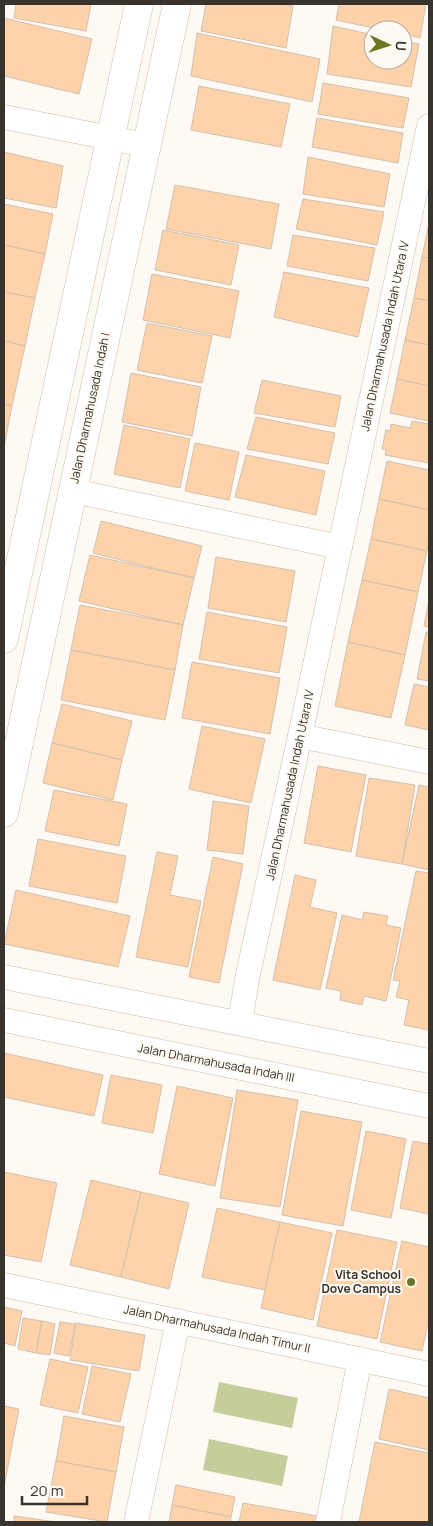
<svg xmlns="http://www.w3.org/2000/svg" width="433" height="1526" font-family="Manrope,sans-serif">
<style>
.green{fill:#c5ce9a}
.building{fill:#fed3a9;stroke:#d0c0b1}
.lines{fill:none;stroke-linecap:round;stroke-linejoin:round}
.street-casing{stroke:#cabdac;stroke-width:25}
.secondary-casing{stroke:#cabdac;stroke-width:29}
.street{stroke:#fff;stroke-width:24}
.secondary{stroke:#fff;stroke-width:28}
.poi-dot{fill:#697724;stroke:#fef9f2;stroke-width:2}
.labels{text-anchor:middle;stroke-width:4;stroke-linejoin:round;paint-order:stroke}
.street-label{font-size:12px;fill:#38332c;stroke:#fef9f2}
.poi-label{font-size:12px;font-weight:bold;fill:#38332c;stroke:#fef9f2;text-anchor:end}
</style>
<rect width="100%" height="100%" fill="#fef9f2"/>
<g class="green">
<polygon points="219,1382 298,1398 292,1428 213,1412"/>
<polygon points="209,1439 288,1456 282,1486 203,1470"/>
</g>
<g class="building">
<polygon points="16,4 91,4 86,31 14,18"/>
<polygon points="206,4 281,4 293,6 286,48 201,31"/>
<polygon points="339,4 426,4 420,38 403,34 403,30 383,30 336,20"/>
<polygon points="4,18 92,39 79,94 4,76"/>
<polygon points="333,26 373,35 373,60 403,60 403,41 419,44 411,87 327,74"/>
<polygon points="197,33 320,59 312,102 191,76"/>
<polygon points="323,83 409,98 403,128 318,114"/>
<polygon points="199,86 290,104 281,147 191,130"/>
<polygon points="317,118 403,133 398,163 312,147"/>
<polygon points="4,152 63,166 56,208 4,198"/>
<polygon points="308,157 390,174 384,207 303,194"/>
<polygon points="175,185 279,204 271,249 166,229"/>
<polygon points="303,199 384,212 377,245 296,229"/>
<polygon points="4,204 53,214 45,254 4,245"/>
<polygon points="429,223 429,258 422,257"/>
<polygon points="163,230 239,245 231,285 155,270"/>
<polygon points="293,235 375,248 368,281 287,266"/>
<polygon points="4,245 45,254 35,298 4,292"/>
<polygon points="422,257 429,258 429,301 414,298"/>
<polygon points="284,272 369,288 358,337 274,317"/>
<polygon points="152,274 239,291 230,338 143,320"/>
<polygon points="4,292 35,298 25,346 4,341"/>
<polygon points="414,298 429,301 429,345 405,340"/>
<polygon points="147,323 212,336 202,383 137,370"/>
<polygon points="405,340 429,345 429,386 397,379"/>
<polygon points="4,341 25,346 12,406 4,404"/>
<polygon points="131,373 201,387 192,436 122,422"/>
<polygon points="397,379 429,386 429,421 390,413"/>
<polygon points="262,380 341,396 335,427 254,413"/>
<polygon points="4,404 12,406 4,447"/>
<polygon points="256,417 335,433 328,464 247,449"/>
<polygon points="412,421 429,424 429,463 385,455 386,450 382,449 386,430 390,431 391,424 410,428"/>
<polygon points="124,425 190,439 180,488 114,474"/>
<polygon points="195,443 239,452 229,500 185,491"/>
<polygon points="246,455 325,471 316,515 235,497"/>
<polygon points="387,461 429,470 429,510 379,499"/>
<polygon points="379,499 429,510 429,539 427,551 371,539"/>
<polygon points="101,521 202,546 194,578 93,553"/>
<polygon points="371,539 427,551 418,592 362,580"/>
<polygon points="90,555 194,578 183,625 79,601"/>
<polygon points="216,557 295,571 286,622 208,608"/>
<polygon points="362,580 418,592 405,655 348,642"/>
<polygon points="429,600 429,627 424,626"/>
<polygon points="80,605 183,625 175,670 71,650"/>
<polygon points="207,612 287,627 279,673 199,659"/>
<polygon points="426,632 429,632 429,681 417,679"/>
<polygon points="348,642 405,655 391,718 335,706"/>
<polygon points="71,650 175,670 165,720 61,700"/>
<polygon points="192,662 280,678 270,734 182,718"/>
<polygon points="414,684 429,687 429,730 405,725"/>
<polygon points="62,704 132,721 122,760 52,743"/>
<polygon points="202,726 265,739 251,803 189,789"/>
<polygon points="52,743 122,760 113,800 43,783"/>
<polygon points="318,766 366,775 351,852 304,843"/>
<polygon points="369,778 415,785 402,864 356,856"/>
<polygon points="419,785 429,787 429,870 402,864"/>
<polygon points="54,790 127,804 119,846 45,831"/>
<polygon points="213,801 249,806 243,854 207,850"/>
<polygon points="38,839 126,856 117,903 29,886"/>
<polygon points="157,852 178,856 170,895 201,901 188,967 136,957"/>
<polygon points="213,857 243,864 219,983 189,977"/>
<polygon points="416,871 429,873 429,1030 404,1025 409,1000 396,997 400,981 393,980"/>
<polygon points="295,875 316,880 310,907 337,913 320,990 273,980"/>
<polygon points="16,890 130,916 118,967 4,944"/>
<polygon points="364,912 388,916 386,925 401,928 386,1001 364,996 362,1005 340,1000 341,991 326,988 342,915 362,920"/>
<polygon points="4,1053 103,1075 94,1116 4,1097"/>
<polygon points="111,1075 162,1085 153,1133 102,1123"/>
<polygon points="177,1086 233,1098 215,1186 159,1174"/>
<polygon points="237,1090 298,1100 280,1207 220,1198"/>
<polygon points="301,1111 362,1122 343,1226 282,1215"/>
<polygon points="366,1131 406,1139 391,1218 351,1210"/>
<polygon points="413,1141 429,1144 429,1214 400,1208"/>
<polygon points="4,1172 57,1183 41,1262 4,1255"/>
<polygon points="91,1180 141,1192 121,1277 70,1265"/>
<polygon points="141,1192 189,1203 169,1289 121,1277"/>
<polygon points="217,1208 280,1222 265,1290 202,1277"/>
<polygon points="280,1222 332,1233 313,1320 261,1308"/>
<polygon points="337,1230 397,1242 377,1339 317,1326"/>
<polygon points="402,1241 429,1247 429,1318 422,1351 380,1342"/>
<polygon points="4,1307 22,1311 15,1346 4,1343"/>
<polygon points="23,1318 42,1321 36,1353 18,1349"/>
<polygon points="42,1321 55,1324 50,1355 36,1353"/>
<polygon points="60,1322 75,1324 69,1356 54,1353"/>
<polygon points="76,1323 145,1335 139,1371 70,1360"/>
<polygon points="50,1359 88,1367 78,1413 40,1405"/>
<polygon points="92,1366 131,1374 120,1422 82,1414"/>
<polygon points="389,1389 429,1398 429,1450 379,1439"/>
<polygon points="4,1406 19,1409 4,1487"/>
<polygon points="64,1416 124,1427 116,1472 56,1461"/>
<polygon points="375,1442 429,1453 429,1522 359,1522"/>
<polygon points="56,1461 116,1472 107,1522 46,1512"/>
<polygon points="176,1485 235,1497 231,1517 172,1505"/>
<polygon points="243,1503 318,1516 317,1522 239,1522"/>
<polygon points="172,1505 231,1517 230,1522 169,1522"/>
<polygon points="14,1516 56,1522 14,1522"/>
</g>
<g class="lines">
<defs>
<g id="street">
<polyline points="4,117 146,145"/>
<polyline points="73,491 340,547"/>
<polyline points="300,736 429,762"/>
<polyline points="4,977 429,1061"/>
<polyline points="4,1020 429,1106"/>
<polyline points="240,1023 247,979 300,736 429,126"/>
<polyline points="4,1285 429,1374"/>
<polyline points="136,1522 178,1321"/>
<polyline points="328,1522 360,1359"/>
</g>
<g id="secondary">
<polyline points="4,639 139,4"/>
<polyline points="4,813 177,4"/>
</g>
</defs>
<use href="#street" class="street-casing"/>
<use href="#secondary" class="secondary-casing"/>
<use href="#street" class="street"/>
<use href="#secondary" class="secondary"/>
</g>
<circle class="poi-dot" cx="411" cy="1282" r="5"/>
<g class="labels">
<g class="street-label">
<text transform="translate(385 336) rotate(-78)" y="4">Jalan Dharmahusada Indah Utara IV</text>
<text transform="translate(90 408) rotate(-78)" y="4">Jalan Dharmahusada Indah I</text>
<text transform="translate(290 785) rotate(-78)" y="4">Jalan Dharmahusada Indah Utara IV</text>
<text transform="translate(216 1063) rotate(11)" y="4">Jalan Dharmahusada Indah III</text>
<text transform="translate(217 1329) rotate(12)" y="4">Jalan Dharmahusada Indah Timur II</text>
</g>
<g class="poi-label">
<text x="401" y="1279">Vita School<tspan x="401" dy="14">Dove Campus</tspan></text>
</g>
</g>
<rect width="433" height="1526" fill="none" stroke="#38332c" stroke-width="10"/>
<g transform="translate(388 45) rotate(94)"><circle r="24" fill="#fef9f2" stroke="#afaaa3"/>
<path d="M0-4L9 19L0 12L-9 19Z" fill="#697724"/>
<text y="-8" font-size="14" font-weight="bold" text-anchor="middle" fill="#38332c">U</text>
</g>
<path d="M22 1496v8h65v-8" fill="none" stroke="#38332c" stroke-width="2.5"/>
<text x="30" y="1496" font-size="15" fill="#38332c" stroke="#fef9f2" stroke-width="4" paint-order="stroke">20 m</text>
</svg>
